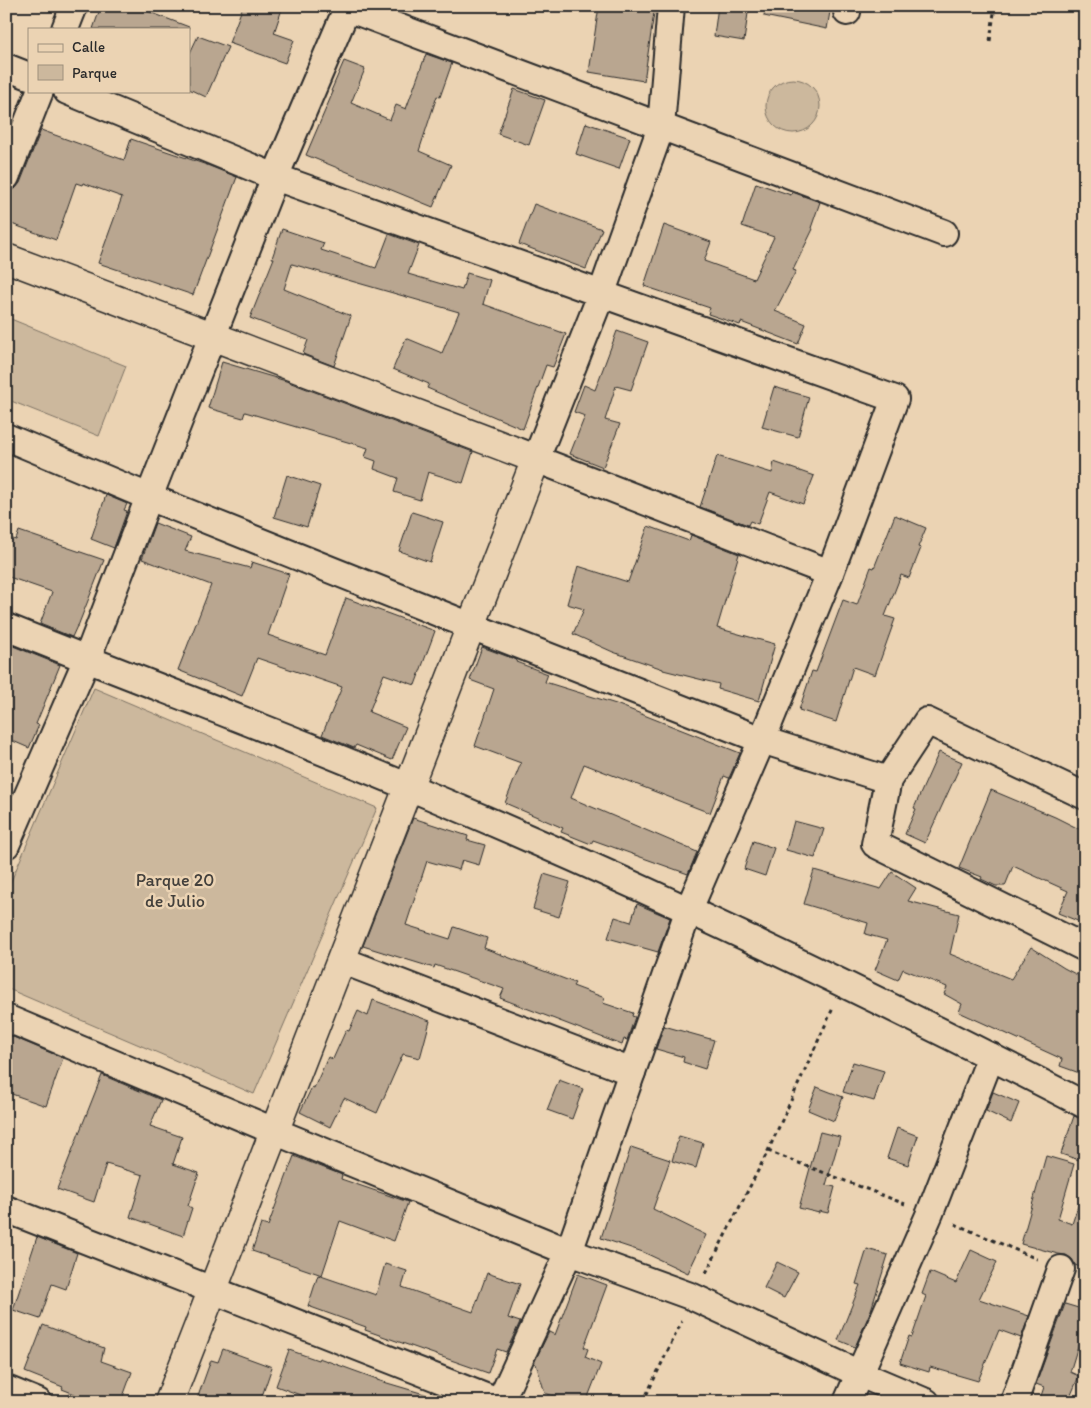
<svg xmlns="http://www.w3.org/2000/svg" width="1091" height="1408" font-family="Itim,sans-serif">
<style>
.green{fill:#ccb89d;stroke:#7c7264}
.building{fill:#b9a690;stroke:#2b2b2b}
.lines{fill:none;stroke-linecap:round;stroke-linejoin:round}
.street-casing{stroke:#2b2b2b;stroke-width:30}
.secondary-casing{stroke:#2b2b2b;stroke-width:31}
.path{stroke:#2b2b2b;stroke-width:3;stroke-dasharray:4 4;stroke-linecap:butt}
.street{stroke:#ebd3b3;stroke-width:26}
.secondary{stroke:#ebd3b3;stroke-width:28}
.labels{text-anchor:middle;stroke-width:5;stroke-linejoin:round;paint-order:stroke}
.park-label{font-size:18px;fill:#43403c;stroke:#ebd3b3}
</style>
<rect width="100%" height="100%" fill="#ebd3b3"/>
<filter id="ink" filterUnits="userSpaceOnUse"><feTurbulence type="fractalNoise" baseFrequency=".02" numOctaves="2"/><feDisplacementMap in="SourceGraphic" scale="10" xChannelSelector="R" yChannelSelector="G"/><feConvolveMatrix kernelMatrix="1 2 1 2 8 2 1 2 1" color-interpolation-filters="sRGB"/></filter>
<g filter="url(#ink)">
<g class="green">
<circle cx="793" cy="106" r="27"/>
<polygon points="6,317 126,366 99,436 6,399"/>
<polygon points="94,688 377,808 254,1094 6,988 6,893"/>
</g>
<g class="building">
<polygon points="101,6 134,6 189,27 188,29 93,29"/>
<polygon points="243,6 283,6 274,33 294,40 285,63 229,43"/>
<polygon points="599,6 655,6 644,81 589,72"/>
<polygon points="718,6 749,6 744,41 714,36"/>
<polygon points="765,6 831,6 827,29 764,16"/>
<polygon points="198,36 228,47 206,97 189,89 189,55"/>
<polygon points="426,54 452,63 440,97 437,96 419,151 451,165 433,207 306,155 333,92 331,91 344,61 365,69 351,103 390,120 396,105 406,109"/>
<polygon points="514,89 545,100 529,145 498,134"/>
<polygon points="586,123 630,138 619,169 576,154"/>
<polygon points="41,130 124,160 131,139 207,165 237,177 193,295 98,263 122,197 83,183 82,185 76,183 56,240 6,222 6,192 15,189 20,183"/>
<polygon points="756,183 791,195 792,192 820,202 811,228 813,229 793,270 796,271 775,311 806,324 798,344 741,322 740,325 708,314 710,308 644,286 664,225 711,242 704,261 754,279 774,237 742,226"/>
<polygon points="534,204 602,229 586,269 519,244"/>
<polygon points="282,229 324,243 321,250 376,268 389,234 419,245 408,274 462,290 467,273 490,280 483,304 566,334 553,367 546,365 523,429 427,388 429,384 393,369 406,338 442,353 459,312 292,264 284,289 351,316 334,366 303,354 308,340 250,318 274,258 272,258"/>
<polygon points="617,331 648,342 631,390 616,386 605,420 620,424 603,467 570,454 585,416 574,412 584,385 595,390"/>
<polygon points="222,362 286,381 473,452 463,483 428,472 420,500 394,492 398,478 374,469 376,461 365,457 368,448 245,412 243,418 208,408"/>
<polygon points="774,387 809,397 798,437 762,427"/>
<polygon points="717,456 772,473 774,462 814,476 803,504 770,492 758,524 750,521 748,525 700,507"/>
<polygon points="287,475 320,486 307,527 274,517"/>
<polygon points="106,495 127,504 124,510 127,511 114,548 91,539"/>
<polygon points="412,512 443,522 430,562 399,551"/>
<polygon points="895,515 926,528 918,547 921,548 909,578 901,575 885,616 895,619 875,675 853,667 836,722 799,710 812,671 816,672 843,600 857,605 871,567 874,568"/>
<polygon points="155,523 191,537 185,551 250,568 252,562 289,574 268,635 325,655 346,598 435,631 415,685 384,674 369,712 406,727 392,760 356,745 354,748 322,735 342,687 257,658 242,696 178,670 211,585 142,559"/>
<polygon points="648,526 689,541 691,535 739,554 717,628 775,644 759,701 718,689 719,684 663,670 663,669 613,652 573,634 584,609 567,604 578,566 628,582"/>
<polygon points="19,531 104,560 78,626 77,626 72,637 40,624 52,592 6,576 6,537 16,540"/>
<polygon points="13,646 60,665 36,724 39,725 29,748 6,738 6,663"/>
<polygon points="482,647 517,660 516,662 548,674 545,682 616,704 740,753 729,778 724,776 710,813 584,764 571,798 697,852 688,874 593,840 591,844 561,832 563,828 505,803 521,763 475,746 494,689 470,680"/>
<polygon points="939,752 962,762 925,843 905,834 916,809 914,808"/>
<polygon points="991,790 1055,817 1085,832 1085,924 1058,913 1068,891 1013,866 1005,886 996,886 981,879 982,877 959,868"/>
<polygon points="413,818 468,836 467,840 485,845 479,865 462,860 459,870 427,861 406,925 450,939 454,927 487,938 484,948 575,983 573,986 605,998 603,1003 633,1013 632,1016 635,1017 627,1040 624,1039 622,1045 500,998 504,989 435,965 434,968 363,946"/>
<polygon points="794,821 824,829 815,858 786,850"/>
<polygon points="753,841 774,848 765,876 744,869"/>
<polygon points="814,870 881,889 892,872 916,888 908,901 959,914 950,954 1011,979 1031,947 1064,968 1085,979 1085,1075 1060,1066 1062,1059 959,1012 962,1004 944,994 947,987 903,969 898,980 875,970 887,940 865,934 868,923 804,904"/>
<polygon points="544,874 570,882 559,917 533,909"/>
<polygon points="637,904 670,918 658,952 608,938 615,917 631,922"/>
<polygon points="373,1000 430,1021 420,1058 403,1054 377,1113 344,1098 330,1127 300,1112 312,1087 314,1088 328,1057 333,1059 346,1030 349,1031 358,1011 368,1016"/>
<polygon points="664,1026 714,1040 705,1069 683,1062 684,1057 656,1049"/>
<polygon points="6,1034 63,1058 46,1106 6,1092"/>
<polygon points="853,1062 884,1071 874,1101 843,1092"/>
<polygon points="102,1075 161,1100 150,1126 182,1137 173,1164 199,1173 188,1206 192,1208 183,1236 130,1217 143,1175 106,1164 94,1202 57,1189"/>
<polygon points="559,1080 583,1089 572,1119 547,1110"/>
<polygon points="817,1087 843,1097 834,1121 808,1110"/>
<polygon points="993,1092 1019,1103 1011,1123 986,1111"/>
<polygon points="1074,1116 1085,1120 1085,1162 1061,1154"/>
<polygon points="897,1128 918,1136 908,1165 887,1158"/>
<polygon points="820,1132 840,1137 826,1185 835,1187 828,1213 819,1211 819,1213 799,1208"/>
<polygon points="679,1136 703,1143 696,1168 672,1161"/>
<polygon points="631,1147 670,1160 653,1209 706,1235 688,1273 643,1252 601,1238"/>
<polygon points="294,1156 342,1175 341,1179 408,1202 394,1241 340,1221 322,1275 252,1251 261,1224 268,1226"/>
<polygon points="1046,1156 1074,1164 1058,1219 1072,1224 1080,1200 1085,1201 1085,1269 1075,1265 1072,1259 1066,1255 1058,1254 1021,1244"/>
<polygon points="37,1237 77,1253 66,1289 52,1284 40,1319 13,1310"/>
<polygon points="867,1249 888,1255 871,1310 855,1347 838,1340 860,1285 856,1284"/>
<polygon points="971,1250 997,1262 979,1299 1029,1316 1021,1338 999,1330 978,1381 930,1367 929,1372 900,1363 909,1336 912,1337 926,1296 922,1294 930,1272 956,1283"/>
<polygon points="777,1262 798,1272 784,1298 764,1288"/>
<polygon points="385,1264 407,1271 402,1287 473,1312 487,1273 520,1284 508,1318 520,1322 506,1352 497,1349 488,1373 365,1330 366,1327 308,1306 318,1275 376,1295"/>
<polygon points="578,1274 607,1285 584,1347 588,1349 585,1357 601,1364 586,1402 570,1402 545,1393 536,1364 534,1363 549,1332 555,1335"/>
<polygon points="1065,1304 1085,1310 1085,1323 1070,1372 1079,1376 1068,1402 1039,1402 1044,1387 1036,1384"/>
<polygon points="43,1325 104,1348 101,1361 132,1372 121,1402 95,1402 62,1389 63,1387 25,1372"/>
<polygon points="223,1349 272,1367 260,1402 196,1402 211,1360 218,1362"/>
<polygon points="289,1350 318,1360 319,1358 377,1379 377,1380 431,1396 430,1402 319,1402 276,1386"/>
</g>
<g class="lines">
<defs>
<g id="street">
<polyline points="342,6 944,233"/>
<polyline points="671,6 661,127 601,295 536,459 830,573"/>
<polyline points="847,12 848,6"/>
<polyline points="65,29 74,6"/>
<polyline points="6,67 29,76"/>
<polyline points="67,91 275,177 895,399 830,573 762,740 689,909 569,1252 500,1402"/>
<polyline points="6,177 40,91"/>
<polyline points="6,437 149,497 471,626 762,740 888,780"/>
<path d="M6 627C140 681 276 731 409 787 639 883 863 990 1085 1105"/>
<polyline points="1085,796 927,721 888,780 875,844 1085,948"/>
<polyline points="6,845 87,659 149,497 275,177 348,6"/>
<polyline points="341,960 632,1072"/>
<polyline points="6,1018 274,1131 569,1252 693,1297 860,1374 926,1402"/>
<polyline points="6,1209 498,1402"/>
<polyline points="6,1389 38,1402"/>
<polyline points="847,1402 930,1213 991,1056"/>
<polyline points="1014,1402 1061,1269"/>
</g>
<polyline id="secondary" points="6,258 536,459 169,1402"/>
</defs>
<use href="#street" class="street-casing"/>
<use href="#secondary" class="secondary-casing"/>
<g class="path">
<polyline points="990,41 995,6"/>
<polyline points="768,1151 905,1204"/>
<polyline points="955,1224 1037,1259"/>
<polyline points="706,1273 768,1151 833,1008"/>
<polyline points="643,1402 682,1321"/>
</g>
<use href="#street" class="street"/>
<use href="#secondary" class="secondary"/>
</g>
</g>
<g class="labels">
<g class="park-label">
<text x="175" y="886">Parque 20<tspan x="175" dy="21">de Julio</tspan></text>
</g>
</g>
<rect width="1091" height="1408" fill="none" stroke="#ebd3b3" stroke-width="25"/>
<rect x="12" y="12" width="1066" height="1383" fill="none" stroke="#2b2b2b" stroke-width="2" filter="url(#ink)"/>
<rect x="28" y="28" width="162" height="65" fill="#ebd3b3" stroke="#9e907d"/>
<rect x="38" y="44" width="25" height="8" fill="#ebd3b3" stroke="#9e907d"/>
<text x="72" y="52" font-size="15" fill="#2b2b2b">Calle</text>
<rect x="38" y="65" width="25" height="15" fill="#ccb89d" stroke="#9e907d"/>
<text x="72" y="78" font-size="15" fill="#2b2b2b">Parque</text>
</svg>
